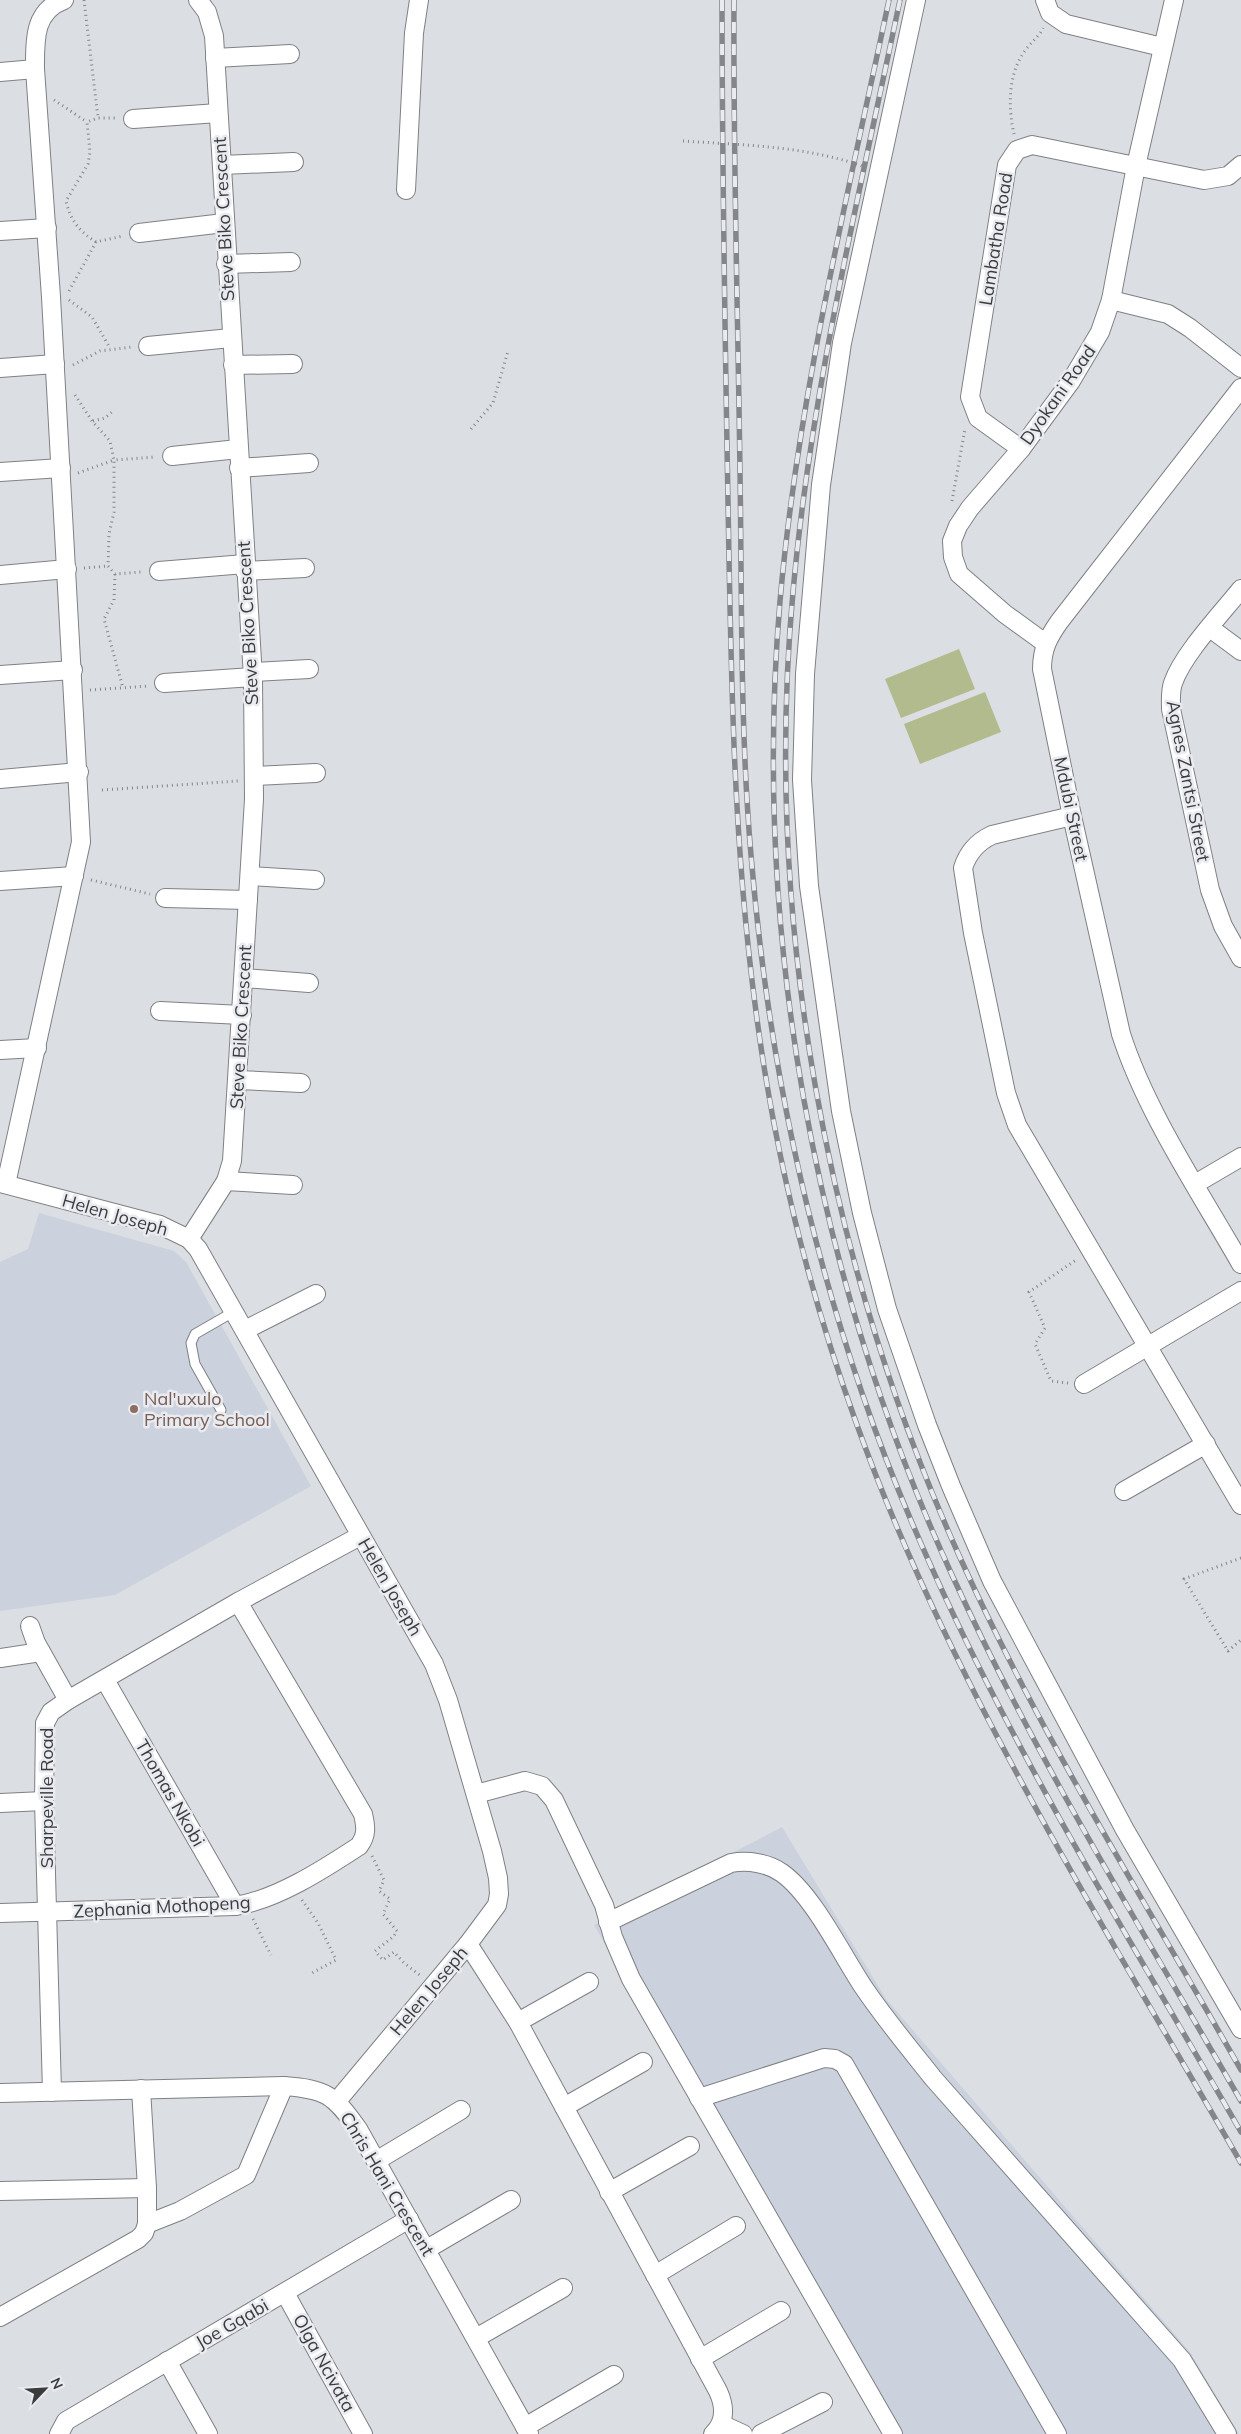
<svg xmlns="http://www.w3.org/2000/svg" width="1241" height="2434" font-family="Mulish,sans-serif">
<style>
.built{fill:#cbd2dd}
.green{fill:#b2bb8d}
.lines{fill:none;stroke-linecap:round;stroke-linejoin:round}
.service-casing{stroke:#7e8084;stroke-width:11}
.minor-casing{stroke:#7e8084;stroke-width:20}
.path{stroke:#848689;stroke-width:3;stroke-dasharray:1 4;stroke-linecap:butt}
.service{stroke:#fff;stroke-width:9}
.minor{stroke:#fff;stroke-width:18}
.rail-casing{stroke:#848689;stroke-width:5.5}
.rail{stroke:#e9ebf0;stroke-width:4;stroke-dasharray:11;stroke-linecap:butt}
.education-dot{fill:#8d6e63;stroke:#e9ebf0;stroke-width:2}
.labels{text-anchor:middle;stroke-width:5;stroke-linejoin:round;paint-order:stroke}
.street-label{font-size:18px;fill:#3a3b3c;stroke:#e9ebf0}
.education-label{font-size:18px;fill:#785e54;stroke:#e9ebf0;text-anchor:start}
</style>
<rect width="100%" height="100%" fill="#dbdee3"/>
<g class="built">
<polygon points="39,1213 174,1251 186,1262 311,1486 115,1595 0,1611 0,1262 28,1249"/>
<polygon points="782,1827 886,1999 1190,2352 1239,2434 887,2434 594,1925"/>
</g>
<g class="green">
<polygon points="959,649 975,689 901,718 885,679"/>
<polygon points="985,692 1001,732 920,764 904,724"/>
</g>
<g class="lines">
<defs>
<polyline id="service" points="221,1410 195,1364 191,1343 195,1334 235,1311"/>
<g id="minor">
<polyline points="916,0 842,343 821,485 805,674 802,780 809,886 841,1111 862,1213 887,1309 927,1425 951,1486 992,1581 1040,1671 1125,1830 1241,2029"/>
<polyline points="1045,0 1050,13 1066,24 1162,47"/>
<polyline points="215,58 290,54"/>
<polyline points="0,72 35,69"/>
<polyline points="133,119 218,113"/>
<polyline points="222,165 294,162"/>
<polyline points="406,190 414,33 419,0"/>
<polyline points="0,231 47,228"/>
<polyline points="139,233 224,223"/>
<polyline points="226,264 291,262"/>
<polyline points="1111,300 1168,314 1190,328 1241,368"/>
<polyline points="148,346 231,338"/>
<polyline points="233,365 293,364"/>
<polyline points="0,368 55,364"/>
<path d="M1241 388 1059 622C1048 638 1042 649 1042 669L1072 816 1121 1034C1146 1112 1200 1192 1241 1264"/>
<polyline points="1021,449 978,418 970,397 1007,165 1017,150 1032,145 1204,180 1228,176 1241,165"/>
<polyline points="172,456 238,449"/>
<polyline points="239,468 309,463"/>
<polyline points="0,472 61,468"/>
<polyline points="159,571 245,564"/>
<polyline points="245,571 305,568"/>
<polyline points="0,575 67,569"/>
<path d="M1241 589C1221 614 1183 654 1173 683 1170 692 1171 700 1171 709L1210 890 1223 926 1241 958"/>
<polyline points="1210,628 1241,651"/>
<polyline points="1045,643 1005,614 959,574 953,557 952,541 958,526 970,508 1021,449 1071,381 1100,332 1111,300 1136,166 1174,0"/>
<polyline points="252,672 309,669"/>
<polyline points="0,675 73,670"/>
<polyline points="164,683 253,677"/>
<polyline points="255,776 316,773"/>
<polyline points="0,779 79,772"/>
<path d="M1072 816 992 835C977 842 968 852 963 868L973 933 1006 1093 1017 1125 1241 1505"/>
<polyline points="251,876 315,880"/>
<polyline points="0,881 74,876"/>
<polyline points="165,898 248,900"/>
<polyline points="244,978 309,983"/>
<polyline points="160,1011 242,1015"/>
<polyline points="0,1050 37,1048"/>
<polyline points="238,1080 301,1083"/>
<polyline points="226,1181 293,1185"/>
<polyline points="0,1183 160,1225 189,1239 198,1249 434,1664 448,1700 492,1851 498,1878 499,1894 497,1905 468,1944 337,2101"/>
<path d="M6 1184 81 842 51 297 35 69C35 42 33 11 64 0"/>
<polyline points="1195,1184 1241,1157"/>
<polyline points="189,1239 226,1181 232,1161 254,799 253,677 214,36 207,12 198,0"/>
<polyline points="245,1330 316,1294"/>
<polyline points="1084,1384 1241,1291"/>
<polyline points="1124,1491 1206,1444"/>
<polyline points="30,1626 36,1643 68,1700"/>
<polyline points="0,1658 41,1652"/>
<polyline points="105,1680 235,1906"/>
<polyline points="476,1794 525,1781 542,1786 554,1800 604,1905 613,1937 631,1979 893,2434"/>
<polyline points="0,1803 44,1801"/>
<path d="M0 1913 235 1906C276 1900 324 1869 359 1846 367 1835 366 1827 363 1814L238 1602"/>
<path d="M608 1922 731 1863C748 1860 768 1863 782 1873 813 1895 842 1955 864 1988 885 2019 910 2049 933 2078L1182 2360 1227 2434"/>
<path d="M468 1944 518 2022 718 2391C725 2406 726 2422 713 2434"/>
<polyline points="518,2022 589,1982"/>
<polyline points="52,2092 44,1801 45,1723 51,1712 68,1700 238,1602 360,1536"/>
<path d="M0 2093 284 2086C326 2089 334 2095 358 2129L529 2434"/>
<polyline points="699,2098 824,2058 835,2059 844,2064 1057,2434"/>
<polyline points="564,2107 643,2062"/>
<polyline points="376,2161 461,2110"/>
<polyline points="0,2191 147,2188"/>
<polyline points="609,2192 690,2146"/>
<polyline points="147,2224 180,2211 246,2175 284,2086"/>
<polyline points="427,2249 511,2200"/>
<polyline points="655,2275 736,2226"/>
<polyline points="285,2293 363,2434"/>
<polyline points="0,2317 138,2239 144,2233 147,2224 147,2188 141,2089"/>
<polyline points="476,2338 563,2288"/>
<polyline points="700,2359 781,2311"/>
<polyline points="167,2361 208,2434"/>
<polyline points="721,2424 743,2434"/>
<polyline points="525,2427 614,2375"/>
<polyline points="59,2434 66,2421 409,2219"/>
<polyline points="761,2434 823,2402"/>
</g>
</defs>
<use href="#service" class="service-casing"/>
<use href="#minor" class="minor-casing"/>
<g class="path">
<polyline points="84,0 98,118"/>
<polyline points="54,100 87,122"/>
<path d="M1014 134C1008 108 1008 75 1024 52 1030 43 1039 37 1043 28"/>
<path d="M683 141C743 145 805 146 862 166"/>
<path d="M96 242C80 232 70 220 66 201L88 164 90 152 87 122 98 118H117"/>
<polyline points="69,291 96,242 123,236"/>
<polyline points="69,300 92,317 110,348"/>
<polyline points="73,365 100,351 132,347"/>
<polyline points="75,395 92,421 110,441 114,460 156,457"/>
<polyline points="93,421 105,418 113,411"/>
<polyline points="471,429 493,403 508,351"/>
<polyline points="78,473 114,460 114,512 109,534 108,566 115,574 141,572"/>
<polyline points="952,501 965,429"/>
<polyline points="84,568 108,566"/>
<polyline points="115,574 114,600 104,619 123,688"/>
<polyline points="90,690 149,686"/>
<polyline points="102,790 238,781"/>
<polyline points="91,880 150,894"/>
<polyline points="1068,1383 1051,1381 1035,1344 1045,1328 1029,1292 1076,1260"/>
<polyline points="1241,1558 1184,1579 1228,1651 1241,1640"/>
<polyline points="372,1856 384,1880 379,1891 390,1899 383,1914 397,1931 393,1937 375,1951 383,1960 394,1952 404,1963 421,1976"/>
<polyline points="302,1900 318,1923 336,1960 310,1974"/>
<polyline points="253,1919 271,1955"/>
</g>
<use href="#service" class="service"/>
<use href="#minor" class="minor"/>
<defs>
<g id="rail">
<path d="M722 0C722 167 725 335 728 502 731 670 733 838 755 1004 773 1146 808 1290 857 1425 951 1687 1103 1923 1241 2163"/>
<path d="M734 0C733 157 738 315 740 472 742 600 740 728 751 855 766 1038 802 1219 862 1393 952 1656 1103 1892 1241 2132"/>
<path d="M889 0C847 199 798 398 780 601 752 931 814 1274 952 1575 1035 1757 1141 1928 1241 2101"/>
<path d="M900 0C859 196 811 391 793 592 763 918 827 1265 962 1562 1042 1738 1146 1903 1241 2070"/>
</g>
</defs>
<use href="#rail" class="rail-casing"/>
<use href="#rail" class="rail"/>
</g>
<circle class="education-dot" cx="134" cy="1409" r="5"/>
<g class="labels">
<g class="street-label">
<text transform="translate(224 219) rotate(-93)" y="6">Steve Biko Crescent</text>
<text transform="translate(996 239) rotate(-81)" y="6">Lambatha Road</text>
<text transform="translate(1058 395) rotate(-55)" y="6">Dyokani Road</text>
<text transform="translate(248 623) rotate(-93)" y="6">Steve Biko Crescent</text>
<text transform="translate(1188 781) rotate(79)" y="6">Agnes Zantsi Street</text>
<text transform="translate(1071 809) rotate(78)" y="6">Mdubi Street</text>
<text transform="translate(241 1027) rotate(-87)" y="6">Steve Biko Crescent</text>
<text transform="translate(115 1215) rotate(16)" y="6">Helen Joseph</text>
<text transform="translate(390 1587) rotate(60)" y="6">Helen Joseph</text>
<text transform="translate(170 1793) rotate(60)" y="6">Thomas Nkobi</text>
<text transform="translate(47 1798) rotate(-90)" y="6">Sharpeville Road</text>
<text transform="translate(162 1907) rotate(-3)" y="6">Zephania Mothopeng</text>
<text transform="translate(429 1991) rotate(-50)" y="6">Helen Joseph</text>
<text transform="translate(387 2184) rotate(59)" y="6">Chris Hani Crescent</text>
<text transform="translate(232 2324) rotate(-30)" y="6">Joe Gqabi</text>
<text transform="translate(324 2363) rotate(61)" y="6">Olga Ncivata</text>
</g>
<g class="education-label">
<text x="144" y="1405">Nal'uxulo<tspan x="144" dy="21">Primary School</tspan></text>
</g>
</g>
<g transform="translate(45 2389) rotate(65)" stroke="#e9ebf0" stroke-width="4" paint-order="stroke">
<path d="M0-4L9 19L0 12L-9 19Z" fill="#3a3b3c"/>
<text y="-8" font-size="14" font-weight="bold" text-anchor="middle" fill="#3a3b3c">N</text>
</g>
</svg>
